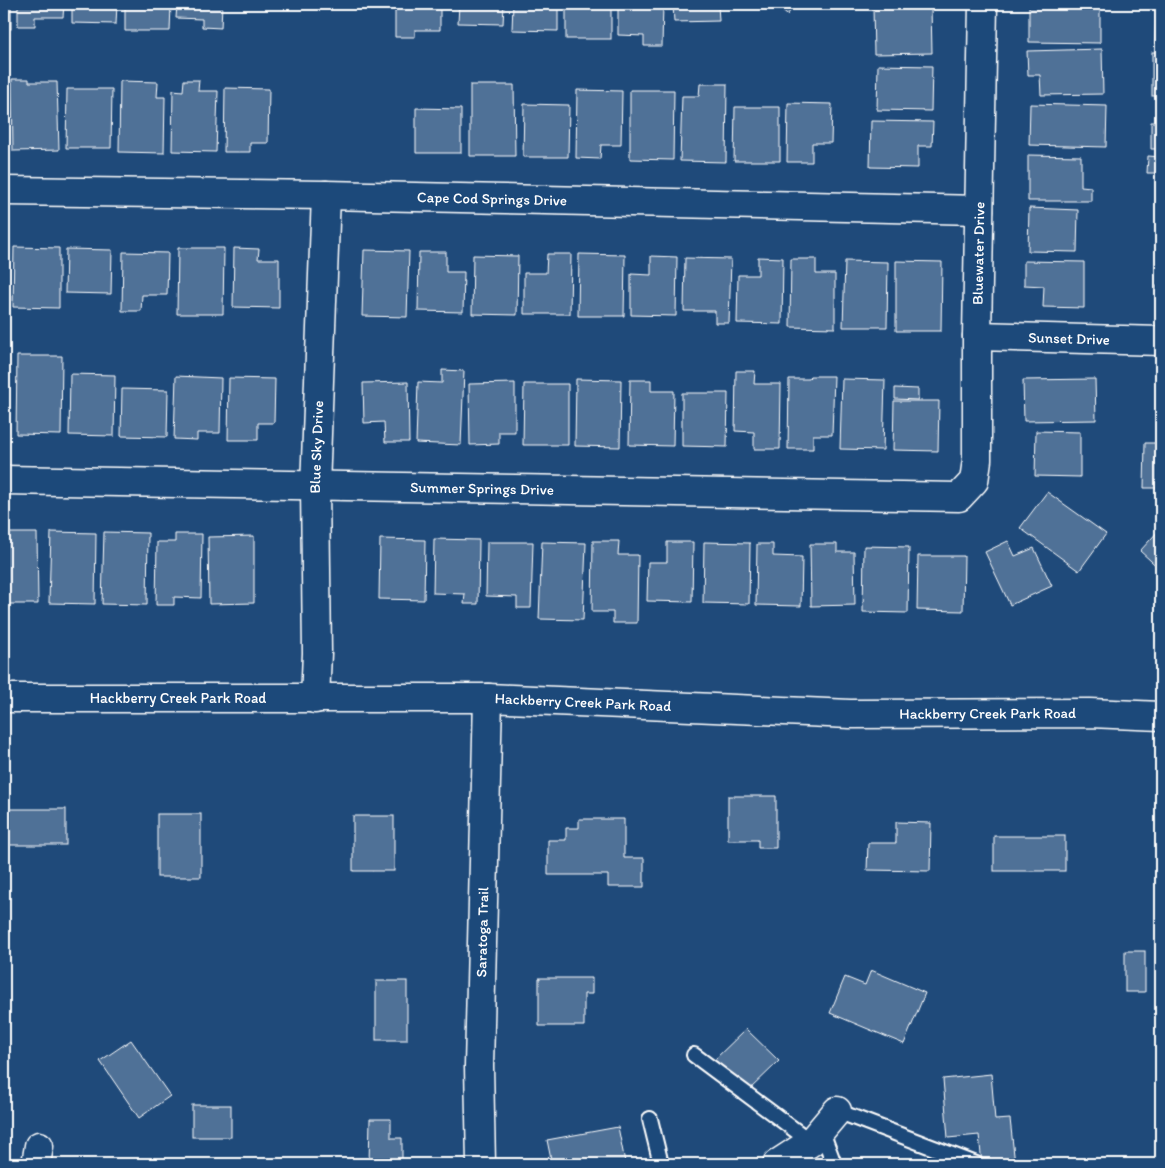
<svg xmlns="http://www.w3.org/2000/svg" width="1165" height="1168" font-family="Itim,sans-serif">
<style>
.building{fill:#507197;stroke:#fff}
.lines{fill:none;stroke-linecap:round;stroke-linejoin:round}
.lane-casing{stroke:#fff;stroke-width:18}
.street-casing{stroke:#fff;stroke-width:31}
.lane{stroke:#1f4a7a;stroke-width:14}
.street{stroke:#1f4a7a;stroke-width:28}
.labels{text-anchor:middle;stroke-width:4.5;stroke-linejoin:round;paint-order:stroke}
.street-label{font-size:15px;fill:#fff;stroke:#1f4a7a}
</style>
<rect width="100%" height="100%" fill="#1f4a7a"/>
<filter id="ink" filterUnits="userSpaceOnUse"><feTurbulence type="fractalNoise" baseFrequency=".02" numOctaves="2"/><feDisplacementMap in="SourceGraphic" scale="10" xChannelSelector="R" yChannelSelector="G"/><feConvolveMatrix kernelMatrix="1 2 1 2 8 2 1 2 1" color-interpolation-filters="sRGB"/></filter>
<g filter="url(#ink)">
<g class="building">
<rect x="4" y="4" width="7" height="25"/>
<polygon points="18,4 64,4 63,17 35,17 35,26 18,26"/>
<polygon points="72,4 117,4 116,24 72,23"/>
<polygon points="125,4 171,4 170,31 125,31"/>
<polygon points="177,4 222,4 221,28 202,27 202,19 176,18"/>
<polygon points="230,4 275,4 275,6 230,5"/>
<polygon points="395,4 440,4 440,30 415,30 415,37 395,37"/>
<polygon points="459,4 504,4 503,24 458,23"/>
<polygon points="513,4 558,4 558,31 512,30"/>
<rect x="566" y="4" width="45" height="35"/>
<polygon points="618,4 663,4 662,46 644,46 644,36 618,35"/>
<polygon points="673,4 718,4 719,21 674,22"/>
<polygon points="774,4 796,4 787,15"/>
<polygon points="1029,4 1100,4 1100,43 1029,42"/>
<polygon points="1156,4 1161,4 1161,43 1155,43"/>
<polygon points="931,7 932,53 874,54 873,8"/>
<polygon points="1102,49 1103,94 1041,95 1040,75 1028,75 1027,51"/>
<rect x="1152" y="52" width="9" height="44"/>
<polygon points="878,65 932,66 931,111 877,110"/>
<polygon points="12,79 29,79 29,82 57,82 59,150 13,151"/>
<polygon points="184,80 199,80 198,91 218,91 216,152 172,151 173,90 183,91"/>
<polygon points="120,81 158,82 157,97 165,97 164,153 119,152"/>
<polygon points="4,82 6,82 4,150"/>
<polygon points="700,84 727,84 726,162 680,161 682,96 699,96"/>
<polygon points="470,85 514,85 515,156 470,156"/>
<polygon points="225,88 269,89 268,143 250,143 250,152 224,152"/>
<polygon points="67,89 112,89 111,148 66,148"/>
<polygon points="577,90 622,91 621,145 601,145 600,159 576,158"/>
<polygon points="630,90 674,90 673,160 630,159"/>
<polygon points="788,103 832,104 831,143 812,143 812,162 787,162"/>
<polygon points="524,104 569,105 568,157 523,157"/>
<polygon points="1030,104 1107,106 1106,147 1029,145"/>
<polygon points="1161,106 1161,149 1151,149 1151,122 1161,122"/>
<polygon points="735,107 780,107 780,161 734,161"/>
<polygon points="416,108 461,109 461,153 416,153"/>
<polygon points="871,121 933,122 932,146 918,146 918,168 870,167"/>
<polygon points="1028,155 1081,156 1081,186 1091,187 1091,201 1028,201"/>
<polygon points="1148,156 1161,157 1161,201 1157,201 1158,173 1147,173"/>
<polygon points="1029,208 1078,210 1077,252 1028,251"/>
<polygon points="14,247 59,248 59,308 13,307"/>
<polygon points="178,248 224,248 223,314 177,314"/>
<polygon points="234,248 259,249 258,259 279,259 279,308 233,307"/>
<polygon points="66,249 112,250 111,294 65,293"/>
<polygon points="364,250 409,251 407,317 362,316"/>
<polygon points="123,252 168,253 167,295 142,295 141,311 122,311"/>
<polygon points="419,252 446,252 446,272 464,272 463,312 418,311"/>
<polygon points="547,254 571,254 570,314 524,314 524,273 546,273"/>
<polygon points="579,254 625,255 624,316 578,316"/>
<polygon points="473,255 518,256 517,315 472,314"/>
<polygon points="651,256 677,257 676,316 631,315 631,274 651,275"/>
<polygon points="758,257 783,258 782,324 737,323 738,275 758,275"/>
<polygon points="685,258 731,259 729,323 715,323 715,311 684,311"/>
<polygon points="791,259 816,259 816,274 835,274 835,328 790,327"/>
<polygon points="845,261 888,262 887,327 843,327"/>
<polygon points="896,261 942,262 941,331 896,331"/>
<polygon points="1024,261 1084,262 1084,308 1043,307 1044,286 1024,285"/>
<rect x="1157" y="286" width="4" height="23"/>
<polygon points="17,356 62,356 61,435 16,434"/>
<polygon points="442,370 464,371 461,445 416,443 418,382 442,383"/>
<polygon points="736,371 755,371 754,384 781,384 780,449 754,449 754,432 735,431"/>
<polygon points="70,374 115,375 114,436 69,435"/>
<polygon points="4,376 9,376 8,433 4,433"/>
<polygon points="176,376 221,378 220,433 197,433 197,440 174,439"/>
<polygon points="810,376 834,376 832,435 813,435 813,449 788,449 789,379 809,379"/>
<polygon points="229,378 275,379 274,423 258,423 258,440 228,440"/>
<polygon points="576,379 621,380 620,447 575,446"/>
<polygon points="842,379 885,380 883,450 840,449"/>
<polygon points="1095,379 1096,420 1024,421 1023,380"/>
<polygon points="630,380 651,380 651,391 674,391 673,446 629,445"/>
<polygon points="408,382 409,442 385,442 384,422 364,423 363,383"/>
<polygon points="515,383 515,432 499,432 499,444 470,445 469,384"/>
<polygon points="524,384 568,384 568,445 523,445"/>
<polygon points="895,388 918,389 918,400 895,399"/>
<polygon points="122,389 168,390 167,437 121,436"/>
<polygon points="682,393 728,393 727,447 682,446"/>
<polygon points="894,401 939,401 938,451 893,450"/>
<polygon points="1036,431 1080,432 1080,477 1035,476"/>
<polygon points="1145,443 1161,443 1161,488 1144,488"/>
<polygon points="1047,492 1106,534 1079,571 1020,528"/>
<polygon points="1161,528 1161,570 1140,551"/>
<polygon points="51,532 96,533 95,604 49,603"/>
<polygon points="104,532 148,533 147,605 102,604"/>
<polygon points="4,533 37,533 38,604 4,604"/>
<polygon points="175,534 202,534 201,598 174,597 174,605 156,605 157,542 175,542"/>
<polygon points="254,536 254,603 209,604 208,537"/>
<polygon points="380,539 425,540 424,600 379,599"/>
<polygon points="434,539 479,540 478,604 464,604 465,594 433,593"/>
<polygon points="593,541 619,541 618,555 638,555 637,623 613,623 613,612 592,612"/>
<polygon points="1008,541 1015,556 1034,548 1052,586 1010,605 985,552"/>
<polygon points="487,542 533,542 531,608 517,608 517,597 486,596"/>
<polygon points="542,542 586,543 583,620 539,619"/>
<polygon points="667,542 693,542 692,602 647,601 648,562 667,562"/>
<polygon points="704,542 750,543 749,604 703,603"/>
<polygon points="757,544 773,544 773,556 802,557 801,606 756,605"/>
<polygon points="810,544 837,544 837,552 854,552 855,605 811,606"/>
<polygon points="864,546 909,547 908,613 863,612"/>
<polygon points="918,556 964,556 963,611 917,610"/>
<polygon points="728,796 776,796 776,848 758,848 758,840 728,840"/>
<rect x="4" y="809" width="62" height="36"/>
<rect x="157" y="814" width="44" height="63"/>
<rect x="353" y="816" width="41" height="55"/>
<polygon points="579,819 624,819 624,858 644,858 644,887 608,887 608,875 548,875 548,840 566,840 566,828 579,828"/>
<polygon points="896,822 931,823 930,871 867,870 868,843 896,843"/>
<rect x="994" y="836" width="71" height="35"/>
<rect x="1125" y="951" width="20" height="41"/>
<polygon points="871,970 925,993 904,1044 830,1013 845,977 865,985"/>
<polygon points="539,978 592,978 592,994 584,994 584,1026 539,1026"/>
<rect x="376" y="981" width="31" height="59"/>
<polygon points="746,1029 779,1061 746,1093 713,1061"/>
<polygon points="131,1040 170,1096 139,1118 100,1061"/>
<polygon points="991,1074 995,1120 1010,1119 1015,1164 982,1164 979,1135 948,1138 943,1079"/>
<rect x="192" y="1105" width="39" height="32"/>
<polygon points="370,1119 391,1119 391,1138 402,1138 402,1164 369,1164"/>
<polygon points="618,1127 625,1162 552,1164 547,1140"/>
</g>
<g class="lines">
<defs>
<g id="lane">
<polyline points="694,1055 811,1142"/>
<polyline points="837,1111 976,1164"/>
<polyline points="650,1119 661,1164"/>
<polyline points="821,1129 834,1164"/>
</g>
<g id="street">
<path id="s1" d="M4 191 326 195 979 210"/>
<path id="s2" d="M977 336 1161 341"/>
<path id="s3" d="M4 480 959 497 974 481 977 460V336L983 4"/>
<path id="s4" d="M4 698H488L850 714 1090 713 1161 716"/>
<path id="s5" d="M315 699 317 653 315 487 326 195"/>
<polyline points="36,1164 39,1146"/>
<path id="s6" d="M481 1164 479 1066 488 698"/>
<polyline points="777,1164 811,1142 837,1111"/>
</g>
</defs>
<use href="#lane" class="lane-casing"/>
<use href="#street" class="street-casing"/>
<use href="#lane" class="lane"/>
<use href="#street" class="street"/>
</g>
</g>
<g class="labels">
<g class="street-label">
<text dy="5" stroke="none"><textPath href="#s1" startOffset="488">Cape Cod Springs Drive</textPath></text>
<text dy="5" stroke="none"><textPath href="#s3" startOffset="1205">Bluewater Drive</textPath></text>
<text dy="5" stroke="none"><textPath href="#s2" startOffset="92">Sunset Drive</textPath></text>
<text dy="5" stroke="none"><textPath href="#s5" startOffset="252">Blue Sky Drive</textPath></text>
<text dy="5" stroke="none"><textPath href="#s3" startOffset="478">Summer Springs Drive</textPath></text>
<text dy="5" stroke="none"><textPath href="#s4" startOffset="174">Hackberry Creek Park Road</textPath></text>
<text dy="5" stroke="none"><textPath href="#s4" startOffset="579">Hackberry Creek Park Road</textPath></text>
<text dy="5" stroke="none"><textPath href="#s4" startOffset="984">Hackberry Creek Park Road</textPath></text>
<text dy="5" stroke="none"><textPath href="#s6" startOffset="232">Saratoga Trail</textPath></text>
</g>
</g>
<rect width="1165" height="1168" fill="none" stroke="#1f4a7a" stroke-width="20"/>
<rect x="10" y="10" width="1145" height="1148" fill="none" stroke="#fff" stroke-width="2" filter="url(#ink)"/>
</svg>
